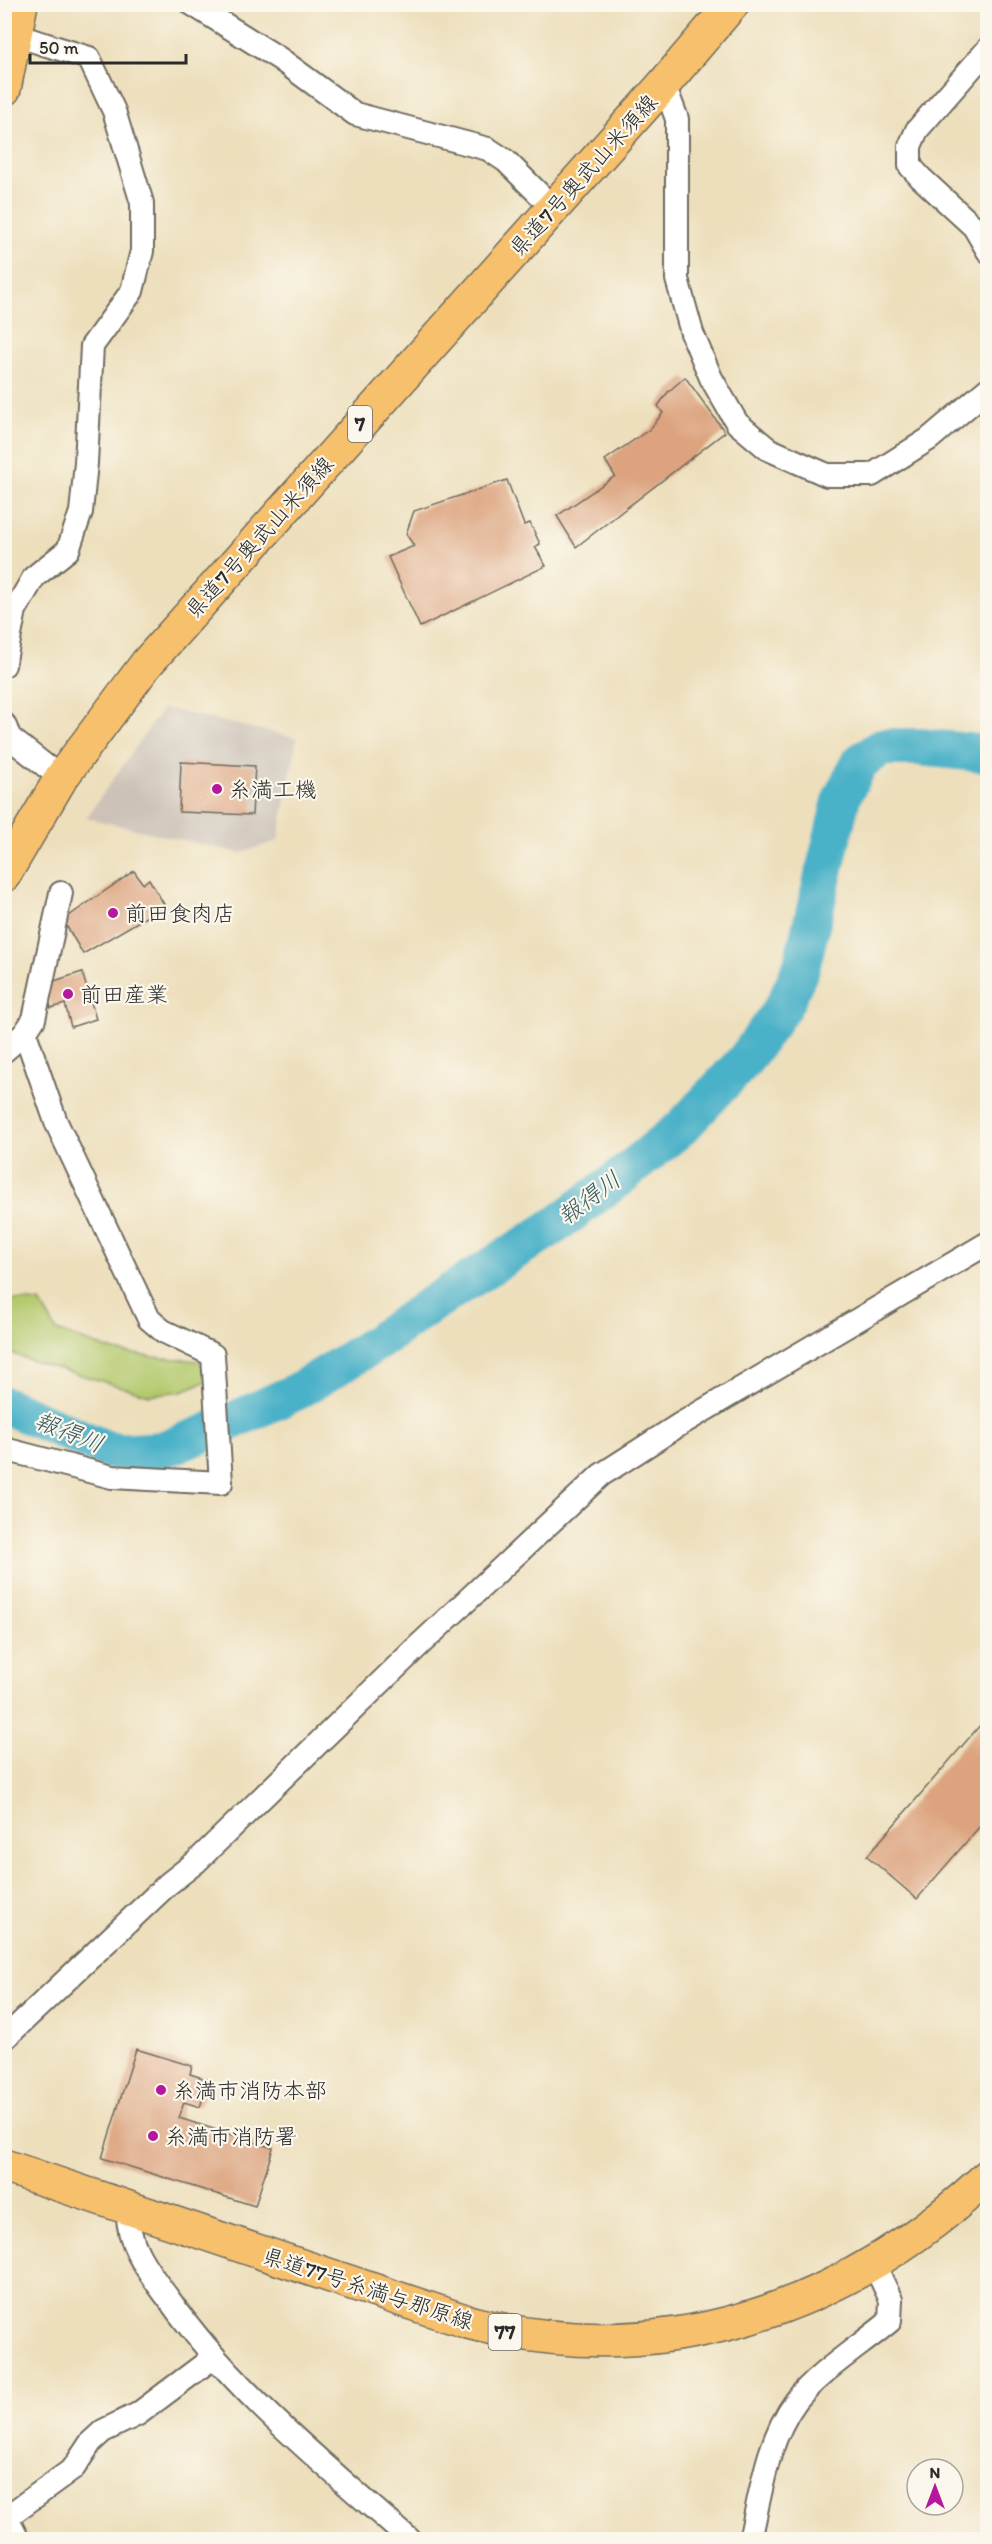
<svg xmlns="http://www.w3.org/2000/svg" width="992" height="2544" font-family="Itim,'Klee One',sans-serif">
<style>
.industrial{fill:#ccc2b8}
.green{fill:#b3c96d;stroke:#6f7a4c;stroke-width:1.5}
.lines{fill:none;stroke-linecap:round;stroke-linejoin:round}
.river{stroke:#4ab1c8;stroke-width:38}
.building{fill:#dca37e}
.minor-casing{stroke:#6f6a5e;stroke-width:26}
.primary-casing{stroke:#6f6a5e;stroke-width:36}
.minor{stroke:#fff;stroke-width:22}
.primary{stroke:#f7c06c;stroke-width:33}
.poi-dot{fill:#b5179e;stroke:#fbf7ec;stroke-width:2}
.labels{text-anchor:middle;stroke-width:4.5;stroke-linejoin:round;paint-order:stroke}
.shield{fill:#fbf7ec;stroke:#696865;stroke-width:1.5}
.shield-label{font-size:21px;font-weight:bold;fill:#2b2b2b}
.street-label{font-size:22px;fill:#2b2b2b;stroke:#fbf7ec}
.poi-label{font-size:22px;fill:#2b2b2b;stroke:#fbf7ec;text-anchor:start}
.water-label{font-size:24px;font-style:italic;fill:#365a62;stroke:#fbf7ec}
</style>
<rect width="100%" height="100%" fill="#fbf7ec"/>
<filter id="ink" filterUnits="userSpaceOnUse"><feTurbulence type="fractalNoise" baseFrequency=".0167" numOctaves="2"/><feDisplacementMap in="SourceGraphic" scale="12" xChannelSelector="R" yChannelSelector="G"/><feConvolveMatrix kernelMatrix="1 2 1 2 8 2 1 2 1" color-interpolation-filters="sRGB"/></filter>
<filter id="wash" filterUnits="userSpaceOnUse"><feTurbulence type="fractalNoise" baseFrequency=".008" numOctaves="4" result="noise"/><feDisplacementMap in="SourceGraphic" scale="24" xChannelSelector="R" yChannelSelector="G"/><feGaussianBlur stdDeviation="1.35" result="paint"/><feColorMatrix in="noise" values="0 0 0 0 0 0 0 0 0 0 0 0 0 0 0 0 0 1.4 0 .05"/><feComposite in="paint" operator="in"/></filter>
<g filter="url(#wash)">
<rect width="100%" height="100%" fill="#eddfbc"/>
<polygon class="industrial" points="163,708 297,738 278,841 240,853 86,818"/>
<polygon class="green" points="14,1300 40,1302 57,1331 114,1351 154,1357 200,1361 209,1380 182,1391 149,1395 32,1361 5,1351 4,1303"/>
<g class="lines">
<polyline class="river" points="4,1405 108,1450 135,1452 161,1450 204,1434 298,1391 378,1342 427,1307 559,1223 623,1175 682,1127 745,1060 784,1005 801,968 842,797 860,762 882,747 919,747 988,754"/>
</g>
<g id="blocks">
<g class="building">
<polygon points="685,377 725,432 576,547 557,516 615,476 605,460 650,429 663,413 658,406 668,392"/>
<polygon points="507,480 524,525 530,523 540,544 535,547 546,566 420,627 388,557 414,546 406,534 414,511"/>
<polygon points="181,762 255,766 252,815 179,812"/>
<polygon points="134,871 143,884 149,879 165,906 83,954 63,920"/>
<polygon points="82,972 96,1019 71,1027 65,1004 51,1008 45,984"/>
<polygon points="988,1716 988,1830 981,1825 917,1899 867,1856"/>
<polygon points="136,2049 192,2066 190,2074 209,2080 200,2107 184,2102 179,2118 273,2148 255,2206 102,2158"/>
</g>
</g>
</g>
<g filter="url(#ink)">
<use href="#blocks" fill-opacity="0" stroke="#6f6a5e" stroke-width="1.5"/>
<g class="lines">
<defs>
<g id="minor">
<polyline points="192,4 280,59 355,114 488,149 506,161 553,208"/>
<polyline points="988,49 917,130 910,146 910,166 921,178 974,227 988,251"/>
<polyline points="664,84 677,119 677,279 692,333 711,378 737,423 768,449 827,475 872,475 929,439 988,389"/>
<polyline points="4,665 15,610 34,577 68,550 81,512 86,463 92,346 132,291 142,251 142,203 114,111 89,58 15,35"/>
<polyline points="4,724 10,738 61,778"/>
<polyline points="4,1051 25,1033 34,1019 61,893"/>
<polyline points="4,1449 112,1477 221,1483 213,1355 163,1331 149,1319 56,1122 25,1033"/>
<polyline points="4,2039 168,1884 196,1862 415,1649 601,1475 679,1425 988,1243"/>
<path d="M128 2209C126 2244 148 2271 168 2298 234 2392 324 2464 410 2540"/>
<polyline points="7,2518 18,2540"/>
<polyline points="4,2519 73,2469 91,2442 103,2431 138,2414 214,2357"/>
<path d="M750 2540C761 2493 767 2440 796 2401 816 2374 863 2344 890 2321L891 2300 874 2264"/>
</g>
<g id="primary">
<polyline points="4,89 21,4"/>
<polyline points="4,875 61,778 147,663 664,84 732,4"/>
<path d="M4 2166 468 2322C660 2373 845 2310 988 2176"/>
</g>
</defs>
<use href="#minor" class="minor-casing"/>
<use href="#primary" class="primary-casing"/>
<use href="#minor" class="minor"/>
<use href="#primary" class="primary"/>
</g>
</g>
<g class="poi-dot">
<circle cx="217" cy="789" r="6"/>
<circle cx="113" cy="913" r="6"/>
<circle cx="68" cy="994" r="6"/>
<circle cx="161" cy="2090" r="6"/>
<circle cx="153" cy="2136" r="6"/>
</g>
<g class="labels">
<g class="shield">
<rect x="348" y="406" width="24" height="36" rx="4.5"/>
<rect x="488.5" y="2314" width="33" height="36" rx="4.5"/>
</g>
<g class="shield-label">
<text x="360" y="431">7</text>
<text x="505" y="2339">77</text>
</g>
<g class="street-label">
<text transform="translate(583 175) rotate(-48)" y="8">県道7号奥武山米須線</text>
<text transform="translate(259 537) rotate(-48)" y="8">県道7号奥武山米須線</text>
<text transform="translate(368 2288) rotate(18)" y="8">県道77号糸満与那原線</text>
</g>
<g class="poi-label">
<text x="229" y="797">糸満工機</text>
<text x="125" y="921">前田食肉店</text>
<text x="80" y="1002">前田産業</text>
<text x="173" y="2098">糸満市消防本部</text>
<text x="165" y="2144">糸満市消防署</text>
</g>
<g class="water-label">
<text transform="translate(589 1198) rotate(-37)" y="8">報得川</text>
<text transform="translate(69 1432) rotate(22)" y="8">報得川</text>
</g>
</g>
<rect width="992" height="2544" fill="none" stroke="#fbf7ec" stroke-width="24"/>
<g transform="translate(935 2487)"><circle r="28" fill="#fbf7ec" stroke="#a8a59f" stroke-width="1.5"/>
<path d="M0-4.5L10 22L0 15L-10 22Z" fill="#b5179e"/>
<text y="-9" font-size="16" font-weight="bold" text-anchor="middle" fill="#2b2b2b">N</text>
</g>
<path d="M30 54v9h156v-9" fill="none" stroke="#2b2b2b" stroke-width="3"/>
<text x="39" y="54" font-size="18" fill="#2b2b2b" stroke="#fbf7ec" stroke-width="4.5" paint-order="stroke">50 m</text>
</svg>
